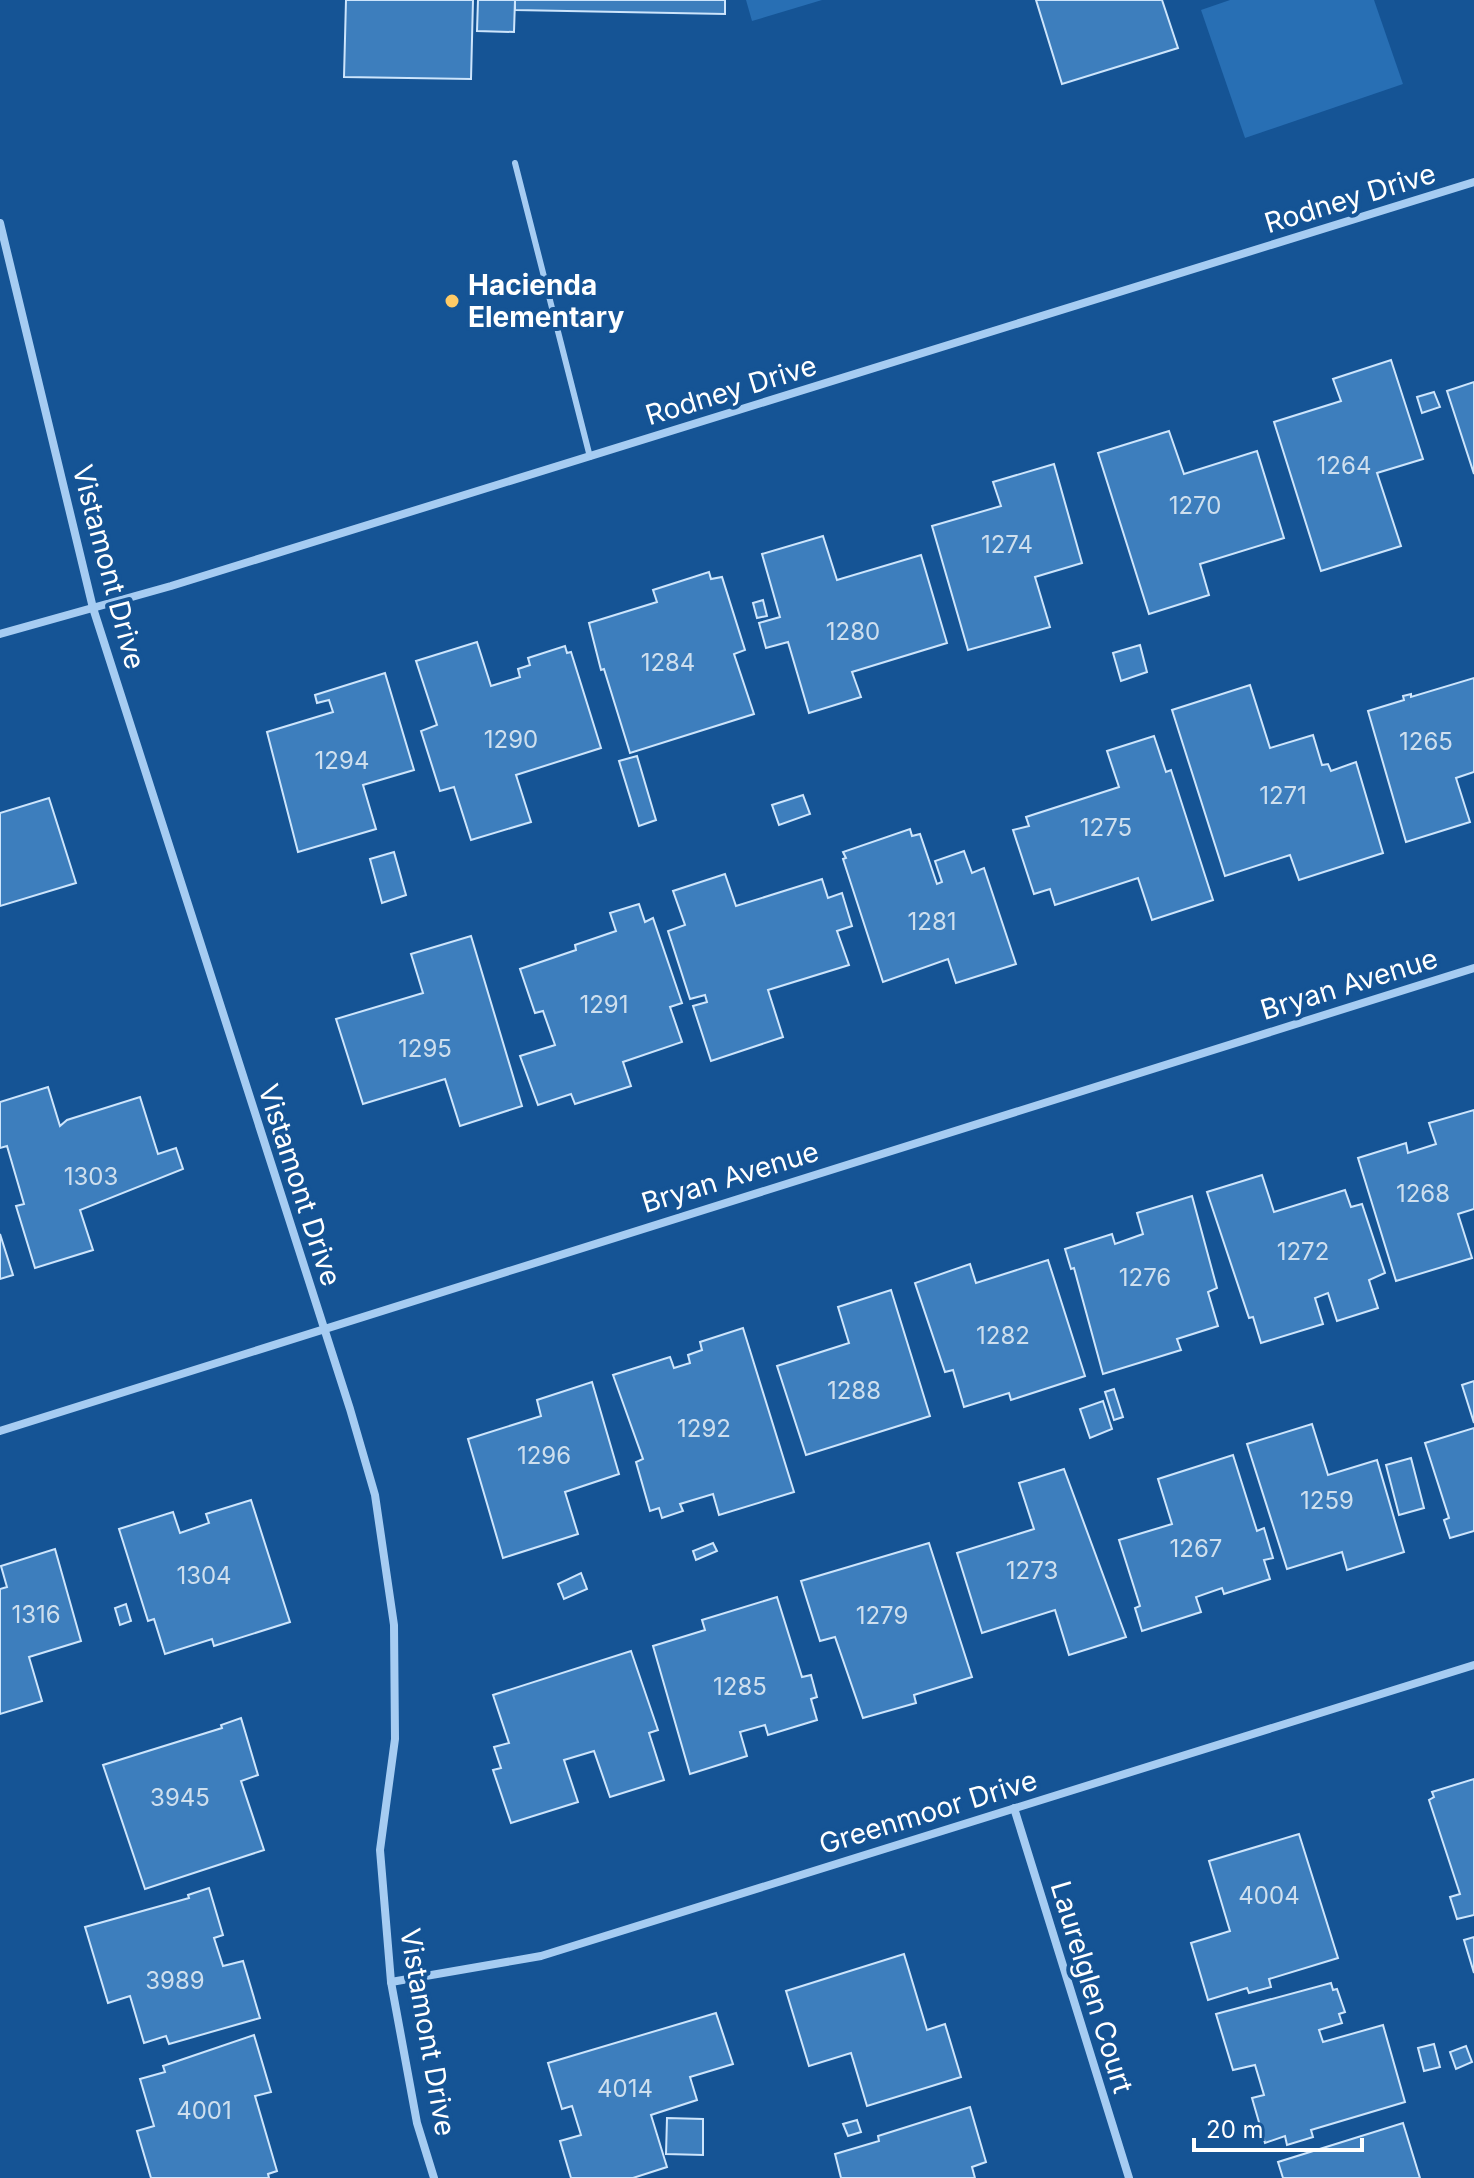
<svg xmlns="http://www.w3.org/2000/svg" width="1474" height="2178" font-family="Inter,sans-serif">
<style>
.green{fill:#286fb4}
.building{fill:#3d7ebd;stroke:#cde5fc;stroke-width:2}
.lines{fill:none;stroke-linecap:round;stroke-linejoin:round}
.lane{stroke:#a6ccf2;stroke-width:6}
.street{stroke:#a6ccf2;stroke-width:8}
.poi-dot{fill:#ffcb66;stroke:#155495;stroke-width:3}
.labels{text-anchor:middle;stroke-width:8;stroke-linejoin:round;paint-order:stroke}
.number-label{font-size:24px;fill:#cedfee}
.street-label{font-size:28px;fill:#fff;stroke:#155495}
.poi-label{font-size:28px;font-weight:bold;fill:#fff;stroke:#155495;text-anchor:start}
</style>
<rect width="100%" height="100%" fill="#155495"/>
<g class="green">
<polygon points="746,0 822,0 752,21"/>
<polygon points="1230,0 1374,0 1403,84 1245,138 1201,10"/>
</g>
<g class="building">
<polygon points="346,0 473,0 471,79 344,77"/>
<polygon points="478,0 515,0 514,32 477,31"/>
<polygon points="515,0 725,0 725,14 515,10"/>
<polygon points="1036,0 1162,0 1178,48 1062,84"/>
<polygon points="1391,360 1423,459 1377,473 1401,546 1321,571 1274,422 1341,401 1333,379"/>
<polygon points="1474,382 1474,474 1447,391"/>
<polygon points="1434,392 1440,407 1422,413 1417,397"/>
<polygon points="1169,431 1184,474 1257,451 1284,538 1200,564 1209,595 1149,614 1098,453"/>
<polygon points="1054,464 1082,563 1035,577 1050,627 968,650 932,526 1001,506 993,482"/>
<polygon points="823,536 837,580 921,555 947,643 852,672 861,697 809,713 788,642 766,648 759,623 780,617 762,554"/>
<polygon points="709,572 711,579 722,577 745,650 734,654 754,714 630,753 604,669 601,670 589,623 657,602 653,590"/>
<polygon points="763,600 767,616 757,618 753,603"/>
<polygon points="477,642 491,686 520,677 518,669 530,665 528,658 565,646 567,653 571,652 601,748 516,775 531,822 471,840 454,787 440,791 421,731 437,725 416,661"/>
<polygon points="1140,645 1147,672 1121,681 1113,653"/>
<polygon points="385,673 414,770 363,785 376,829 298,852 267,732 333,712 329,700 317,703 315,695"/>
<polygon points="1474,678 1474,772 1456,778 1470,822 1406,842 1368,711 1404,700 1403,696 1411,694 1411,697"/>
<polygon points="1250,685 1270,748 1313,735 1322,765 1328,764 1331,771 1356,762 1383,853 1299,880 1290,855 1225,876 1172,710"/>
<polygon points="1154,736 1166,772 1171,770 1213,900 1152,920 1138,878 1055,905 1050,889 1034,894 1013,830 1029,826 1026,817 1119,787 1107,751"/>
<polygon points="637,756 656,820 639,826 619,761"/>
<polygon points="803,795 810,814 779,825 772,805"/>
<polygon points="49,798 76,883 0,906 0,813"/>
<polygon points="910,829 912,836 920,834 937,884 942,882 935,861 964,851 972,873 984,868 1016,964 956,983 948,959 883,982 843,859 846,858 843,852"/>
<polygon points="394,852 406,895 382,903 370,859"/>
<polygon points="725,874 736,906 822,879 828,898 842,893 852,926 837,931 849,965 768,990 783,1037 711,1061 693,1006 707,1002 705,995 690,999 668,931 685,925 673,891"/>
<polygon points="639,904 645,922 653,918 682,1003 670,1007 682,1042 623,1062 631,1086 575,1104 571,1094 538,1105 520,1056 555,1045 543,1011 535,1013 520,969 576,950 575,945 616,931 610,913"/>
<polygon points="471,936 522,1106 460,1126 445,1079 363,1104 336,1019 423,993 411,954"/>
<polygon points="48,1087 60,1126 67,1120 140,1097 158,1154 176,1148 183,1169 80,1210 93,1250 35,1268 16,1206 24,1204 7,1146 0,1148 0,1102"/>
<polygon points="1474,1110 1474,1209 1458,1214 1472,1258 1396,1281 1358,1158 1406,1143 1408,1153 1436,1144 1429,1123"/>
<polygon points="1262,1175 1274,1212 1345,1190 1351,1207 1362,1204 1385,1273 1369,1280 1378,1308 1337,1321 1328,1293 1315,1298 1323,1324 1261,1343 1253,1317 1249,1318 1207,1192"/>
<polygon points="1192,1196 1217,1288 1208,1292 1218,1326 1177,1339 1181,1350 1103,1374 1074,1268 1071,1269 1065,1249 1112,1234 1115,1244 1143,1234 1137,1213"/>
<polygon points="0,1234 13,1275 0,1279"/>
<polygon points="1048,1260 1085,1376 1011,1400 1009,1393 964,1407 953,1370 945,1372 915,1283 970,1264 976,1283"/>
<polygon points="891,1290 930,1416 806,1455 777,1366 849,1343 838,1307"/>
<polygon points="743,1328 794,1492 719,1515 713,1494 680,1504 683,1511 662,1518 659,1508 650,1511 636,1462 643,1459 613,1375 670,1357 674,1368 690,1363 688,1355 702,1350 700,1342"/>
<polygon points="1474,1381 1474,1423 1462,1385"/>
<polygon points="592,1382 619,1474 565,1492 578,1534 503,1558 468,1439 541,1416 537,1400"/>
<polygon points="1114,1389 1123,1417 1114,1420 1105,1392"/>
<polygon points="1103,1401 1112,1429 1090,1438 1080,1409"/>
<polygon points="1312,1424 1328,1475 1377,1460 1404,1552 1347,1570 1342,1552 1287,1569 1247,1444"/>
<polygon points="1474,1428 1474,1531 1450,1538 1444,1520 1449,1518 1425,1443"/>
<polygon points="1233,1455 1257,1531 1264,1528 1273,1558 1264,1560 1270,1579 1224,1594 1222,1588 1196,1597 1201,1612 1142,1631 1135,1608 1140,1606 1119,1540 1172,1524 1158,1479"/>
<polygon points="1411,1458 1424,1508 1399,1515 1386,1465"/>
<polygon points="1064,1469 1126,1637 1069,1655 1055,1610 982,1633 957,1553 1034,1529 1019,1483"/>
<polygon points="251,1500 290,1622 214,1646 212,1639 165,1654 154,1619 148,1621 119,1529 173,1512 180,1533 209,1523 206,1514"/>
<polygon points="713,1543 717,1551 696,1560 693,1551"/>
<polygon points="929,1543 972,1677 914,1695 916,1703 863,1718 835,1637 820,1641 801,1581"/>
<polygon points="55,1549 81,1641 29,1657 42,1701 0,1714 0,1589 7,1587 1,1566"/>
<polygon points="581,1573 587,1589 564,1599 558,1584"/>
<polygon points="777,1597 802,1677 811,1675 817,1697 811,1699 817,1720 768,1735 765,1725 740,1732 747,1756 690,1774 653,1646 705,1630 702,1620"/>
<polygon points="126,1604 131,1621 120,1625 115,1608"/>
<polygon points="631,1651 658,1730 649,1733 664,1780 610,1797 594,1751 564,1760 578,1802 511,1823 493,1770 501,1768 494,1747 509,1743 493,1695"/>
<polygon points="241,1718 258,1775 241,1781 264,1850 145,1889 103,1765 222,1728 221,1725"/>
<polygon points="1474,1779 1474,1915 1457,1919 1450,1897 1460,1894 1429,1800 1434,1797 1432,1792"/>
<polygon points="1299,1834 1338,1958 1269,1979 1271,1987 1249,1993 1247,1988 1208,2000 1191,1943 1230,1931 1209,1861"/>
<polygon points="209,1888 223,1935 214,1938 223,1966 243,1961 260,2018 169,2044 166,2036 144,2043 130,1996 108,2003 85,1927 189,1898 188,1895"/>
<polygon points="1474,1937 1474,1973 1464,1940"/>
<polygon points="904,1954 927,2030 945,2024 961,2077 867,2106 851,2053 809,2066 786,1991"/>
<polygon points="1331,1983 1333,1990 1337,1989 1345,2012 1339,2014 1342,2023 1319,2030 1323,2042 1383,2025 1405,2102 1311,2130 1313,2137 1287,2145 1285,2136 1265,2143 1252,2098 1264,2095 1255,2065 1233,2070 1216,2014"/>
<polygon points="716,2013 733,2064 690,2077 697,2100 651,2115 667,2167 633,2178 571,2178 560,2141 581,2135 572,2106 562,2109 548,2063"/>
<polygon points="254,2035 271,2092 255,2096 277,2171 268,2174 269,2178 151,2178 137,2131 154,2126 140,2079 165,2072 163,2066"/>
<polygon points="1434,2044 1440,2067 1424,2071 1418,2048"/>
<polygon points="1466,2046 1472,2062 1456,2069 1450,2052"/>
<polygon points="970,2107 986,2162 972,2167 975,2178 841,2178 835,2154 879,2141 878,2136"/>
<polygon points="667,2118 703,2119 703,2155 666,2154"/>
<polygon points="857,2120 861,2132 848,2136 843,2124"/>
<polygon points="1403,2123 1420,2178 1283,2178 1278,2162"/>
</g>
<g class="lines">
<polyline class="lane" points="515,163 590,457"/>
<g class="street">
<polyline points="0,223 93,608 350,1409 375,1495 394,1625 395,1739 380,1850 391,1982 417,2123 434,2178"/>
<polyline points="0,634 171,586 1474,182"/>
<polyline points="0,1431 1474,968"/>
<polyline points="1014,1808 1129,2178"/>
<polyline points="391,1982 541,1956 1474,1665"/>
</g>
</g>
<circle class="poi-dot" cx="452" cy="301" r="8"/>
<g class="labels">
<g class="number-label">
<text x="1344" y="474">1264</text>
<text x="1195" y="514">1270</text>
<text x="1007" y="553">1274</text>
<text x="853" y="640">1280</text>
<text x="668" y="671">1284</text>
<text x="511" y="748">1290</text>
<text x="1426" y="750">1265</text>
<text x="342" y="769">1294</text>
<text x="1283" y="804">1271</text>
<text x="1106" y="836">1275</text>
<text x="932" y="930">1281</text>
<text x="604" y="1013">1291</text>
<text x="425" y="1057">1295</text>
<text x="91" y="1185">1303</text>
<text x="1423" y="1202">1268</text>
<text x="1303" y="1260">1272</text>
<text x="1145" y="1286">1276</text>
<text x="1003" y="1344">1282</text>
<text x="854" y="1399">1288</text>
<text x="704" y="1437">1292</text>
<text x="544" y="1464">1296</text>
<text x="1327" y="1509">1259</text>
<text x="1196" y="1557">1267</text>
<text x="1032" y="1579">1273</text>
<text x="204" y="1584">1304</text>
<text x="36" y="1623">1316</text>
<text x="882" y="1624">1279</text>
<text x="740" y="1695">1285</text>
<text x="180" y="1806">3945</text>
<text x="1269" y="1904">4004</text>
<text x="175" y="1989">3989</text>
<text x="625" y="2097">4014</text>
<text x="204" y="2119">4001</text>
</g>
<g class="street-label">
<text transform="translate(1350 198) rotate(-17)" y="10">Rodney Drive</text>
<text transform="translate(731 390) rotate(-17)" y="10">Rodney Drive</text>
<text transform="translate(109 567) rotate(75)" y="10">Vistamont Drive</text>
<text transform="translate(1349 984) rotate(-17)" y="10">Bryan Avenue</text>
<text transform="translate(730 1177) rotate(-17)" y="10">Bryan Avenue</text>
<text transform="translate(300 1185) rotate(72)" y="10">Vistamont Drive</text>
<text transform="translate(928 1812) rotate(-17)" y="10">Greenmoor Drive</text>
<text transform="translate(1092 1987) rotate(73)" y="10">Laurelglen Court</text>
<text transform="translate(428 2032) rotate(80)" y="10">Vistamont Drive</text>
</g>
<g class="poi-label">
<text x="468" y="295">Hacienda<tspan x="468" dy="32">Elementary</tspan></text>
</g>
</g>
<path d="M1194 2138v12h168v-12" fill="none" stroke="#ffffff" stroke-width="4"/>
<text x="1206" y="2138" font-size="24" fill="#ffffff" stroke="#155495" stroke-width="6" paint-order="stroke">20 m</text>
</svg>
